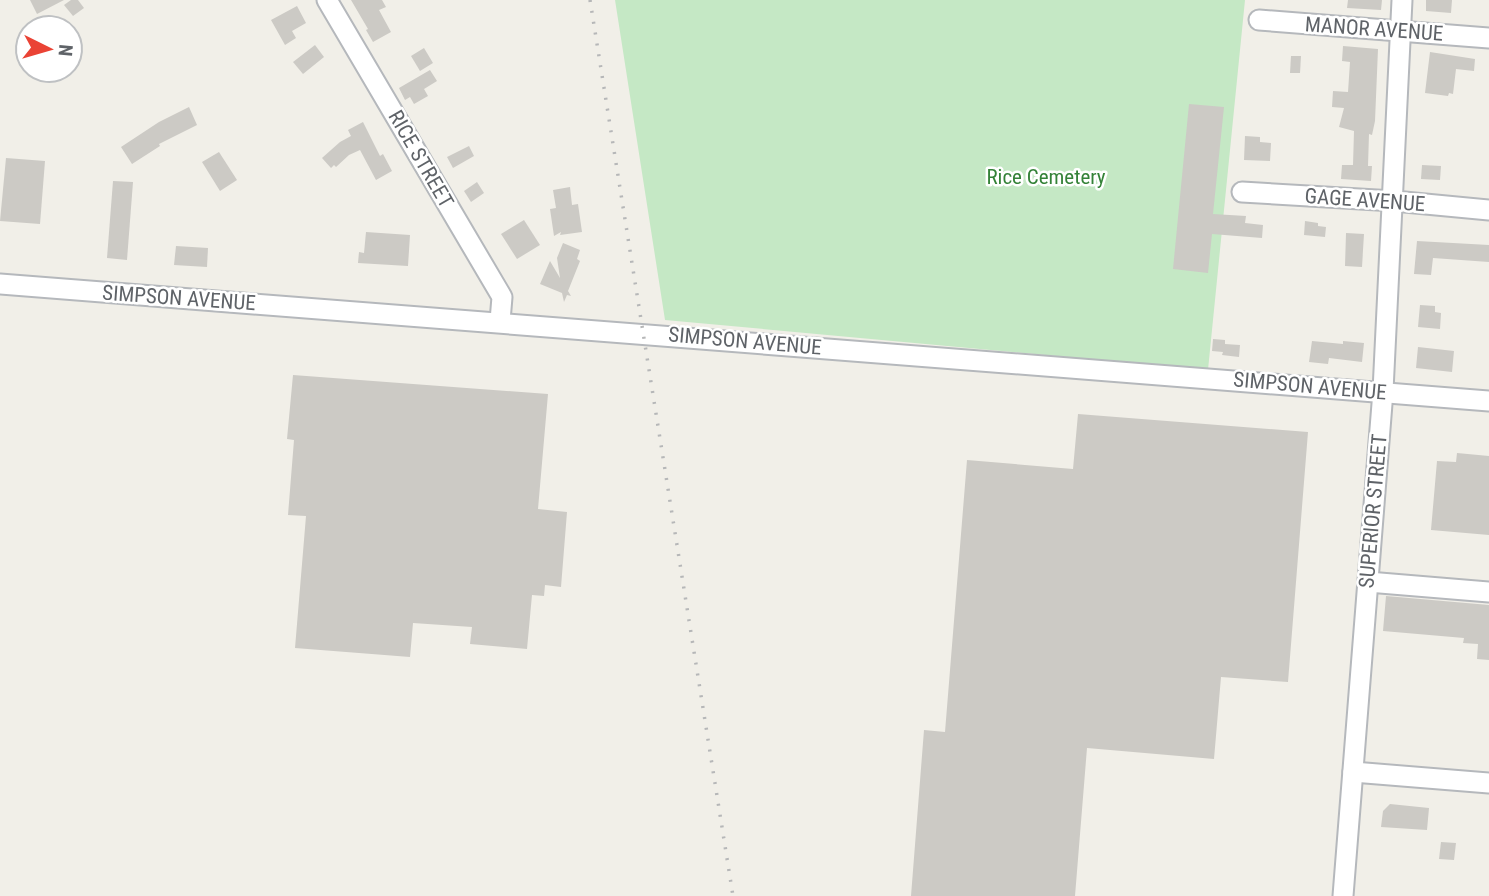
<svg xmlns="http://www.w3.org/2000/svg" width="1489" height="896" font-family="'Roboto Condensed',sans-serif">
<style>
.green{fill:#c5e8c5}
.building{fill:#cccac5}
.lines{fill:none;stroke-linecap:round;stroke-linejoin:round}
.minor-casing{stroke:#b5b8bc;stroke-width:23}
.minor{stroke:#fff;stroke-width:19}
.rail{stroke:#b6b7b8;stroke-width:3.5;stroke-dasharray:2 9;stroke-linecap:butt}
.labels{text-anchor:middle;stroke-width:5;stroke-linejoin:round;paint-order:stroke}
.street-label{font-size:21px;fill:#5f6368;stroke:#fff}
.park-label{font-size:21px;fill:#348238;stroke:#fff}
</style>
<rect width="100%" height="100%" fill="#f1efe8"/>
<polygon class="green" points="615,0 1245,0 1208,370 665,320"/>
<g class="building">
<polygon points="30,0 64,0 37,14"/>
<polygon points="71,0 78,0 84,8 73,16 64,5"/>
<polygon points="351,0 382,0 386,7 379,10 391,32 373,42 366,30 368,29"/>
<polygon points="1348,0 1382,0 1381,10 1347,8"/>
<polygon points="1426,0 1452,0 1451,13 1426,11"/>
<polygon points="297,6 306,23 292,31 296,38 285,45 271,20"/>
<polygon points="315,45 324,57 303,74 293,62"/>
<polygon points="1343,46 1378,49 1375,121 1372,135 1369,134 1368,166 1372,166 1371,181 1341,179 1342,165 1353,165 1354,131 1339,127 1344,108 1332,107 1333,91 1348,92 1350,62 1342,61"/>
<polygon points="424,48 433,63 420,71 411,56"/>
<polygon points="1430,52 1475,59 1474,71 1456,69 1453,94 1449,93 1448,96 1425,93"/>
<polygon points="1291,56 1301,56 1300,73 1290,73"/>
<polygon points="430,70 437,81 424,89 428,96 414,104 410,97 405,100 399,88"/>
<polygon points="1189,104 1224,107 1213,214 1246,216 1245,223 1263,225 1262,238 1212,234 1208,273 1173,269"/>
<polygon points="189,107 197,125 159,144 160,146 132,164 121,147 159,122"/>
<polygon points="363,122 380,156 383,154 392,171 376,180 360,150 349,155 336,167 334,165 331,168 322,158 340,142 351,136 348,130"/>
<polygon points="1245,136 1260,137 1260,142 1271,143 1270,161 1244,160"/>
<polygon points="469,146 474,156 453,168 447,157"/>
<polygon points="219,152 237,180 220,191 202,162"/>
<polygon points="6,158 45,161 40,224 0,221"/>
<polygon points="1422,165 1441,166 1440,180 1421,179"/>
<polygon points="113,181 133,182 127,260 107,258"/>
<polygon points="477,182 484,193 471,202 464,191"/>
<polygon points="570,187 572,205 578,204 582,232 560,235 561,232 554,236 550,209 556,208 553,190"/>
<polygon points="524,220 540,245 517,259 501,234"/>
<polygon points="1305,221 1318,223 1318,226 1326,227 1325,237 1304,235"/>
<polygon points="366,232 410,235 408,266 358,263 359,252 364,253"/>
<polygon points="1346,233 1364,234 1362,267 1345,266"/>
<polygon points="1417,241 1489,245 1489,262 1433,258 1431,275 1414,274"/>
<polygon points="563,243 580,250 577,259 580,261 568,291 571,296 567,295 564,302 562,293 540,284 550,261 560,278 557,258"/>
<polygon points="176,246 208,248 207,267 174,265"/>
<polygon points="1420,305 1435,306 1435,312 1441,313 1440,329 1418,327"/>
<polygon points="1213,339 1225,340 1225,344 1240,345 1239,357 1222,355 1223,352 1212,351"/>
<polygon points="1312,341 1343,344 1343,341 1364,343 1362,362 1329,358 1328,364 1309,362"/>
<polygon points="1418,347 1454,351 1452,372 1416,368"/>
<polygon points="293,375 548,394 538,509 567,512 561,587 545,585 544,596 532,595 527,649 470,644 472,627 413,623 410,657 295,648 306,516 288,515 294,440 287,439"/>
<polygon points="1078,414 1308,432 1288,682 1221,677 1214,759 1087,748 1075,896 911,896 924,730 945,732 967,460 1073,469"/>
<polygon points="1457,453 1489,456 1489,535 1431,530 1437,461 1456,462"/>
<polygon points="1386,596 1489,605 1489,660 1477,659 1478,644 1463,643 1464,638 1383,631"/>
<polygon points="1390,804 1429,808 1427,830 1381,827 1383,811"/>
<polygon points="1441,842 1456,843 1454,860 1439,859"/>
</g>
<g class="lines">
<defs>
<g id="minor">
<polyline points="327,0 502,297 500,321"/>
<polyline points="1259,20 1489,38"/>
<polyline points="1242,192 1394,201 1489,210"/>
<polyline points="0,284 1489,401"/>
<polyline points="1368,582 1489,592"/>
<polyline points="1353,772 1489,783"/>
<polyline points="1343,896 1383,391 1402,0"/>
</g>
</defs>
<use href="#minor" class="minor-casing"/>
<use href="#minor" class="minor"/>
<polyline class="rail" points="590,0 733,896"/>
</g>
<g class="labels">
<g class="street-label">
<text transform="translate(1374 29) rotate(4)" y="7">MANOR AVENUE</text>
<text transform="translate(421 159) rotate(60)" y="7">RICE STREET</text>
<text transform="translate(1365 200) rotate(4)" y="7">GAGE AVENUE</text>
<text transform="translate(179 298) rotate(4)" y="7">SIMPSON AVENUE</text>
<text transform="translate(745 341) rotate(5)" y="7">SIMPSON AVENUE</text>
<text transform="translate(1310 386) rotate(5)" y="7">SIMPSON AVENUE</text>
<text transform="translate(1373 511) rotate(-85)" y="7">SUPERIOR STREET</text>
</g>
<g class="park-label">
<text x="1046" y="184">Rice Cemetery</text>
</g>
</g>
<g transform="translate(49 49) rotate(95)"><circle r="33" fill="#ffffff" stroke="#bfc1c3" stroke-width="2"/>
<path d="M0-5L12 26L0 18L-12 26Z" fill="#ea4335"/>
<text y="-10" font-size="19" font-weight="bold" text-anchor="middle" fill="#5f6368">N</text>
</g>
</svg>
